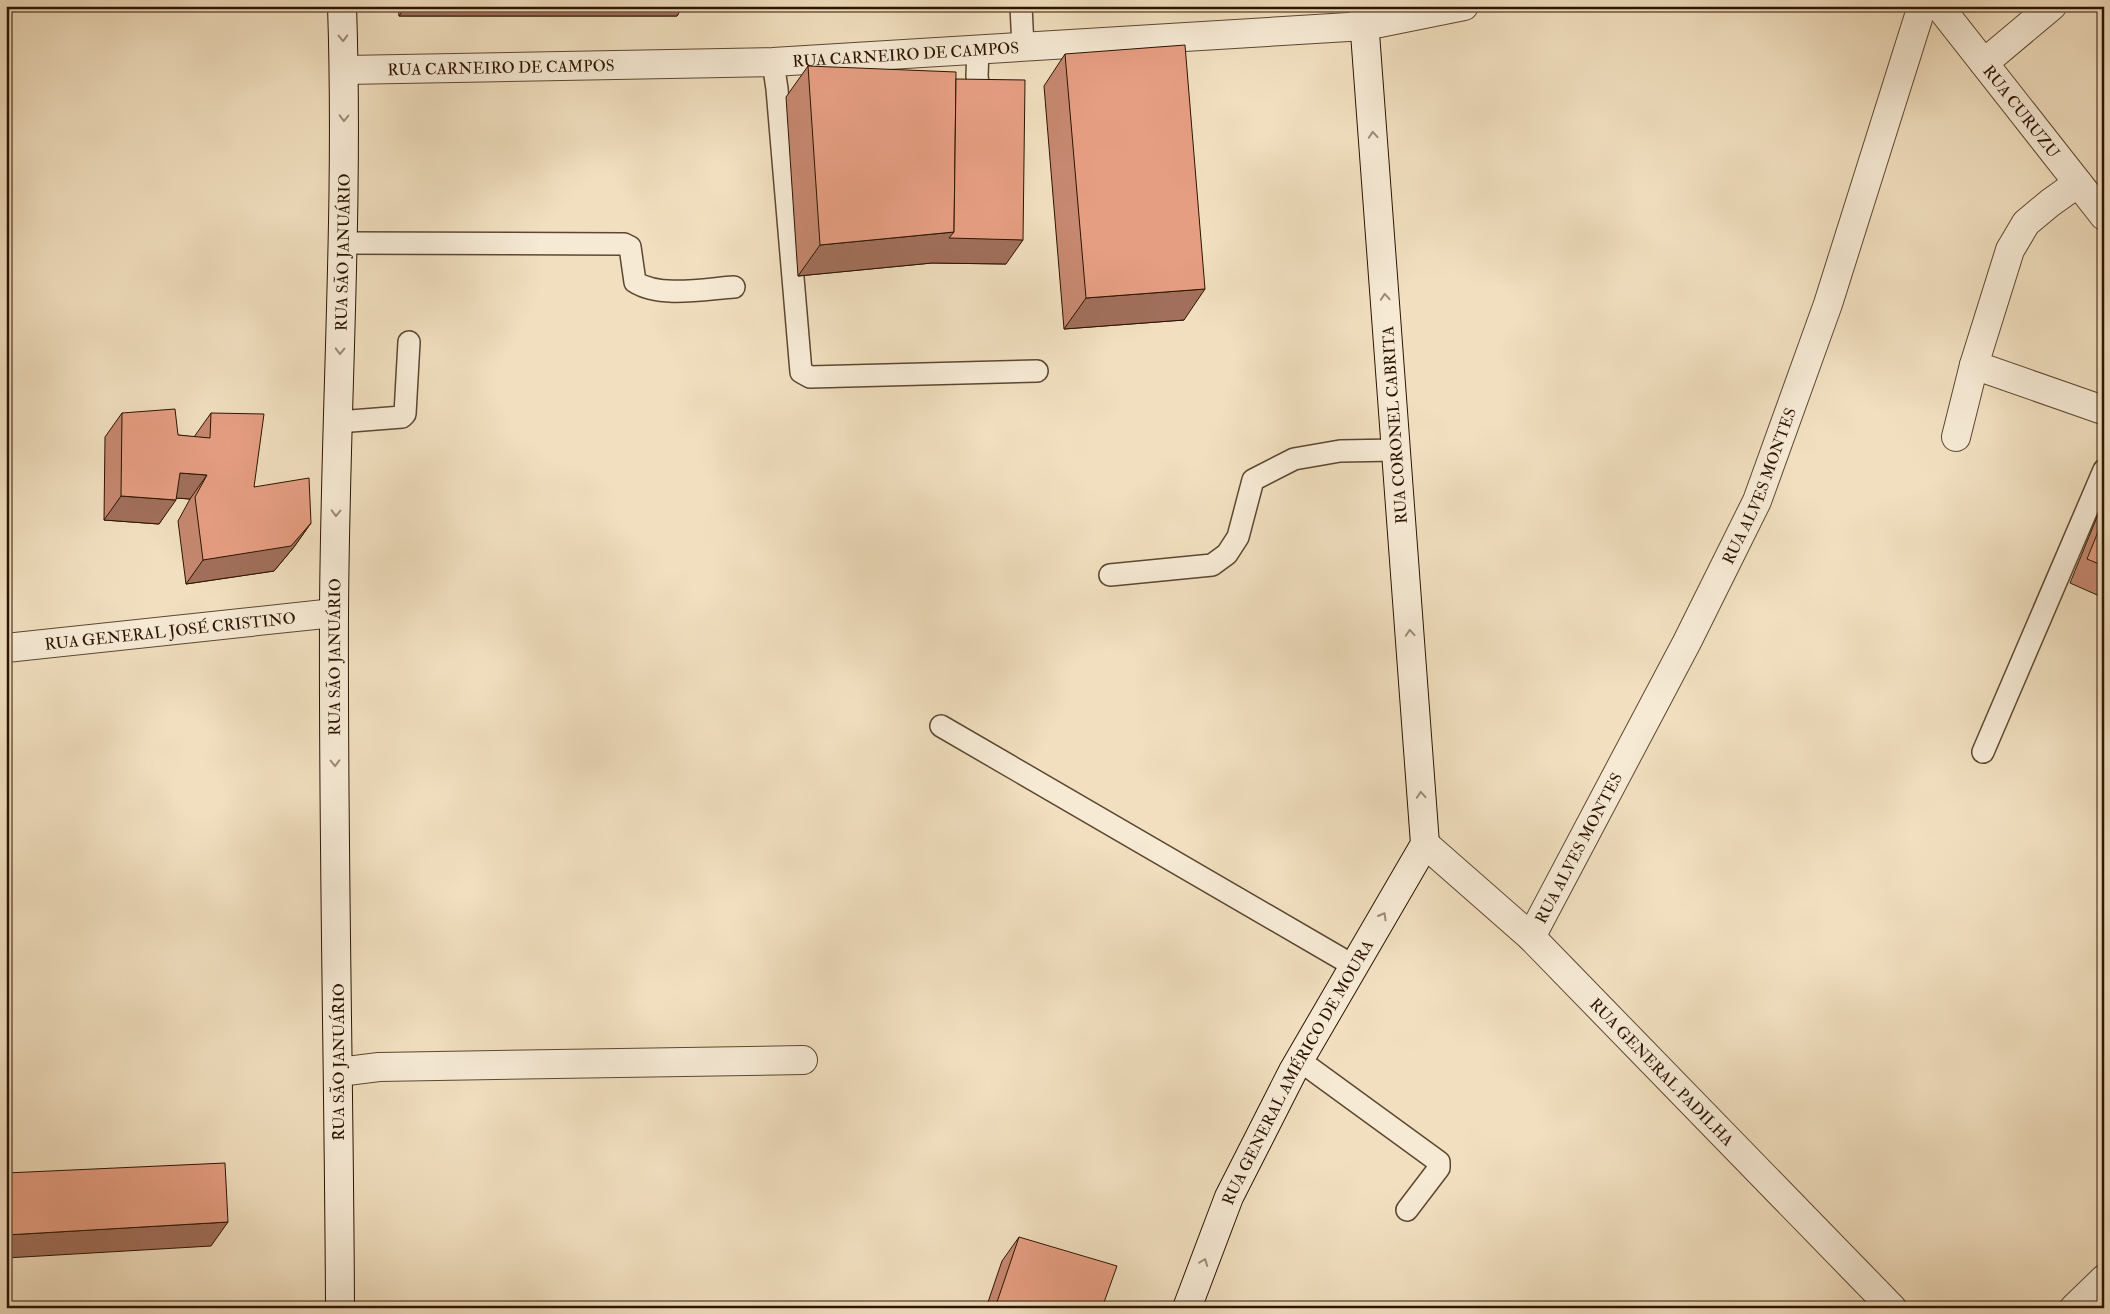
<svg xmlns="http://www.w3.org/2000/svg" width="2110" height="1314" font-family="'IM FELL Double Pica',serif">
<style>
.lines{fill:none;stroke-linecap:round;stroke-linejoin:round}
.lane-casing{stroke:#5d4730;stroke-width:24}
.street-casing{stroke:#5d4730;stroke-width:30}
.secondary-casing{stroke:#2c1400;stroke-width:30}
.lane{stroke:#f6ead5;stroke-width:21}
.street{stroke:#f6ead5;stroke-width:28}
.secondary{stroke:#f6ead5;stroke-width:28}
.wall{fill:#c68870;stroke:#2c1400}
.shaded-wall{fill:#a16f5b;stroke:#2c1400}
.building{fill:#e69e82;stroke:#2c1400}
.oneway{stroke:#9b8a75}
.labels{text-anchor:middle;stroke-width:4;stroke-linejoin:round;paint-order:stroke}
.street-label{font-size:16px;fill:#2c1400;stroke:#f6ead5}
</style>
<rect width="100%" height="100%" fill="#f1dfbf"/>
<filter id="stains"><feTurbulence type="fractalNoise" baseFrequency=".004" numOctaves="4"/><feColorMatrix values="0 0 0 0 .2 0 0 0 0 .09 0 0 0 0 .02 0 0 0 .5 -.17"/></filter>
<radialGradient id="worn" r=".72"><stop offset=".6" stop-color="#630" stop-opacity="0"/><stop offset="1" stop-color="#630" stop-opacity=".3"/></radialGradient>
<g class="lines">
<defs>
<g id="lane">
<polyline points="1021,6 1023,47"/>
<polyline points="978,49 977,76 980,100"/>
<polyline points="773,62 777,89 801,372 810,377 1037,371"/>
<path d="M342 243 624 244 630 247 635 282C660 298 705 289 734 287"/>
<polyline points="338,422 402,417 405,414 409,342"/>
<polyline points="1110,575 1212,565 1227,554 1238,537 1253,480 1294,459 1340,451 1396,450"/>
<polyline points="941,726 1354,966"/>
<polyline points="1983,752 2104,470"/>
<polyline points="1299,1060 1439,1162 1439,1168 1407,1210"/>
</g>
<g id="street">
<path id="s1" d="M1939 6 2104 216"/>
<polyline points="1984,63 2052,6"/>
<path id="s2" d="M345 70 773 62 1365 26 1464 6"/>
<polyline points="1974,365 2100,409"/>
<polyline points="1956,437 1974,365 2010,250 2026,223 2050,203 2078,183"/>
<path id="s3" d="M6 648 334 613"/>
<path id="s4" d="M1425 844 1531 937 1892 1308"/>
<path id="s5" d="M1531 937 1687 642 1757 501 1828 304 1922 6"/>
<polyline points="339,1072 379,1067 803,1060"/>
<polyline points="2074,1308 2104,1279"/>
</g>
<g id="secondary">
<path id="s6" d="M340 1308C339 1077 333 845 334 614 335 412 349 209 342 6"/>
<path id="s7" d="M1187 1308 1229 1197 1293 1071 1425 844 1363 6"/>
</g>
</defs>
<use href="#lane" class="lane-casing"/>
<use href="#street" class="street-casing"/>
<use href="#secondary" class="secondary-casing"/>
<use href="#lane" class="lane"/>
<use href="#street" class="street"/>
<use href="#secondary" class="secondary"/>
</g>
<g class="wall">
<polygon points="398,6 683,6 677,16 399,16"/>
<polygon points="1065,54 1184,320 1064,329 1044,86"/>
<polygon points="808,66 1006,264 932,263 798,276 786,97"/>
<polygon points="122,413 178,435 194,437 211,413 254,487 311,523 294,547 274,571 186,584 178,521 190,499 176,498 159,524 104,520 105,437"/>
<polygon points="2104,500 2104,598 2070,583"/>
<polygon points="1019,1237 1102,1308 986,1308 1002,1261"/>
</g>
<g class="shaded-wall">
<polygon points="406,6 683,6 677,16 399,16"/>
<polygon points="954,232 1023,240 1006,264 932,263 798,276 820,245"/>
<polygon points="1205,289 1184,320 1064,329 1086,298"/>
<polygon points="180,473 207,475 190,499 162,497"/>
<polygon points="121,496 176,500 159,524 104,520"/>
<polygon points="311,523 294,547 274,571 186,584 203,560"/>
<polygon points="228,1222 211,1246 6,1258 6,1235"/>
</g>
<g class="building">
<polygon points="1185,45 1205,289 1086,298 1065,54"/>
<polygon points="808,66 956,72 954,232 820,245"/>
<polygon points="956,79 1025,80 1023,240 949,238 954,232"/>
<polygon points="175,409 178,435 210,438 211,413 264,414 254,487 309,478 311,523 291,546 203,560 195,497 207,475 180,473 176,500 121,496 122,413"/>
<polygon points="2104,517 2104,566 2087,559"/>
<polygon points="225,1163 228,1222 6,1235 6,1173"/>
<polygon points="1019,1237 1117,1266 1102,1308 995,1308"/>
</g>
<defs><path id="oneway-chevron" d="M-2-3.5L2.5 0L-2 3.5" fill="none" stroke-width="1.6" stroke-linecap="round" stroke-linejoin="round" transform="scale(1.25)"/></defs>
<g class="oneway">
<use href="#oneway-chevron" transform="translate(343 38) rotate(88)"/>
<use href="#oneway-chevron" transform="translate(344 118) rotate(91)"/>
<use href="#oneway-chevron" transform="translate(1373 135) rotate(-94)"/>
<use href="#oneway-chevron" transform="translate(1385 297) rotate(-94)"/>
<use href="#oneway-chevron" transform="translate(340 351) rotate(91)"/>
<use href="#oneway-chevron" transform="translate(336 513) rotate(91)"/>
<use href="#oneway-chevron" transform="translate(1410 633) rotate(-94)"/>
<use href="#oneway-chevron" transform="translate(335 763) rotate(89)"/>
<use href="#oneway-chevron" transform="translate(1421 795) rotate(-94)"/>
<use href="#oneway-chevron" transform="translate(1383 916) rotate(-60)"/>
<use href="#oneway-chevron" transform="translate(1204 1262) rotate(-69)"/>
</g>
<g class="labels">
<g class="street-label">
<text dy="6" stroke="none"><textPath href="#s2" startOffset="561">RUA CARNEIRO DE CAMPOS</textPath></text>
<text dy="6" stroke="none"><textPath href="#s2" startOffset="156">RUA CARNEIRO DE CAMPOS</textPath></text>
<text dy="6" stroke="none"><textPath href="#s1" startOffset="134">RUA CURUZU</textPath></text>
<text dy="6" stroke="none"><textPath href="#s6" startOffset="1056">RUA SÃO JANUÁRIO</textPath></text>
<text transform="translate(1394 425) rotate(-94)" y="6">RUA CORONEL CABRITA</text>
<text dy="6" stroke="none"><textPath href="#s5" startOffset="506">RUA ALVES MONTES</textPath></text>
<text dy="6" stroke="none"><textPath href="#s3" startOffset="165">RUA GENERAL JOSÉ CRISTINO</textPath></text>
<text dy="6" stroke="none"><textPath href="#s6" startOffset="651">RUA SÃO JANUÁRIO</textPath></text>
<text dy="6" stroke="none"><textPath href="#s5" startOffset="101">RUA ALVES MONTES</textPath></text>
<text transform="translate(338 1062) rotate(-90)" y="6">RUA SÃO JANUÁRIO</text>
<text dy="6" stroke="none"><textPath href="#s7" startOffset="261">RUA GENERAL AMÉRICO DE MOURA</textPath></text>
<text dy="6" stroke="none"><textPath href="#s4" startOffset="329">RUA GENERAL PADILHA</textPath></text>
</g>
</g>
<rect width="2110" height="1314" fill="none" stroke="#f1dfbf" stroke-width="25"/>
<rect x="8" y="8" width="2095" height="1299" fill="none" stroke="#2c1400" stroke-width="2.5"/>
<rect x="12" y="12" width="2085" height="1289" fill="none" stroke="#2c1400"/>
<rect width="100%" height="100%" filter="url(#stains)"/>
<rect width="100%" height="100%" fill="url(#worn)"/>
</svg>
